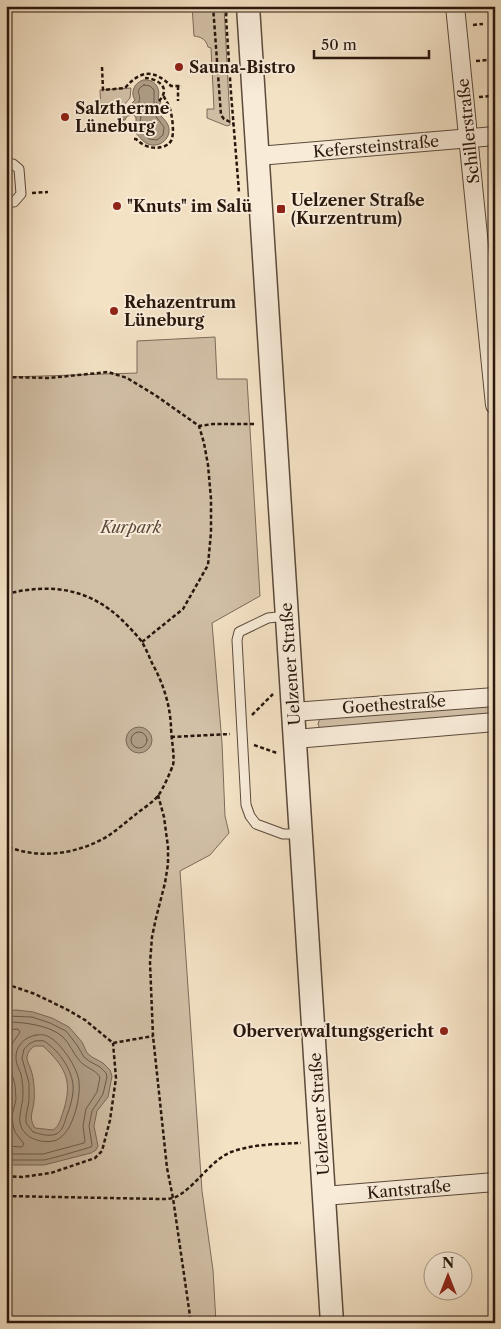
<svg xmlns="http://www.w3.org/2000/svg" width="501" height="1329" font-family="'Libre Caslon Text',serif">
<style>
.green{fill:#d1bfa6;stroke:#7d6b5a}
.water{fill:#af9d86;stroke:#796756;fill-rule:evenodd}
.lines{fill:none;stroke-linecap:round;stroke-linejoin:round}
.shore{stroke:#6c5a4a;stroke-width:1}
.service-casing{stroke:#5c4a3b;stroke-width:11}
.minor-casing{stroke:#5c4a3b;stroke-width:20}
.tertiary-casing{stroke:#5c4a3b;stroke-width:25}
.path{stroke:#29170d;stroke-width:2.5;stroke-dasharray:4 2.5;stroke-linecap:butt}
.service{stroke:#f8ecd9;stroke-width:9}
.minor{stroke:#f8ecd9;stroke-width:18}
.tertiary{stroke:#f8ecd9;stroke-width:22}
.poi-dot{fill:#8f2418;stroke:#f8ecd9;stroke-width:2}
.labels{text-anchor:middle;stroke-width:4;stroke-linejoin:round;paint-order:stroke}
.poi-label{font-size:16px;font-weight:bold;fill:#29170d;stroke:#f8ecd9;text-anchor:start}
.street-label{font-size:16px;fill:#29170d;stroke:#f8ecd9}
.park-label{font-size:16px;font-style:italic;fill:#5b493b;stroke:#f8ecd9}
</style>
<rect width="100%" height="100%" fill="#f4e2c5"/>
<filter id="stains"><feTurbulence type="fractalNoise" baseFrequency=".004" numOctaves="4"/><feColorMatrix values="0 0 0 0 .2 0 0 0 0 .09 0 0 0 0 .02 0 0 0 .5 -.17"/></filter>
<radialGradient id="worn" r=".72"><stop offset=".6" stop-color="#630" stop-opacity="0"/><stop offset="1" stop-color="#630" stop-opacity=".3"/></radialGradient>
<g class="green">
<path d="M192 6H224L230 122V125L227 126 207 118V109H214L211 48 208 47C206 39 201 37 194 36Z"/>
<polygon points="131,88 130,98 119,111 117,110 112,114 108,113 105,110 101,111 100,90"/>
<polygon points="6,312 10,377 137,373 137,341 215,337 217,379 247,379 260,596 212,623 222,743 225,816 229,833 210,855 180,871 202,1191 213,1270 216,1323 6,1323"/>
<polygon points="494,705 495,716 320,729 318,724 320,718"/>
</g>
<g class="water">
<path d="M143 80C155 79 161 88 158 99L161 102C159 105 157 108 159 113 161 117 166 120 168 125 173 137 160 149 148 144 142 142 139 135 134 132L133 125 136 123V118L134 115 127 116 125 120H119C120 112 125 108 133 106L132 103 135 100C130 93 134 83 143 80Z"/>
<circle cx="139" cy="740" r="13"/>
<path d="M16 1010 33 1012 52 1018 69 1027 82 1042 87 1053 92 1057 103 1063 110 1070 112 1076 108 1097 97 1111 94 1126 98 1146 96 1150 91 1153 44 1165H6V1011ZM35 1046H43C64 1066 73 1079 64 1109 61 1117 60 1126 53 1130L35 1128C28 1117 33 1113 34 1101 35 1092 34 1079 31 1070 30 1066 27 1062 27 1058 27 1053 31 1048 35 1046Z"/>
</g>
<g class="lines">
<g class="shore">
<path d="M144 85 150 86 154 90V114L164 127 163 135 157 140 149 139 139 128 141 117 136 109C137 107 138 104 139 102 142 94 133 91 144 85Z"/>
<circle cx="139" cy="740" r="8"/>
<polyline points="6,1016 32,1017 50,1023 66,1031 77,1045 84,1057 89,1061 100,1067 106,1073 107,1077 103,1094 92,1111 89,1126 92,1145 91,1147 60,1156 44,1160 6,1160"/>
<path d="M6 1022C23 1022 50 1025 63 1037 70 1044 73 1053 79 1060 85 1068 95 1069 100 1077L97 1092 86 1109 83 1126 85 1141 84 1143 43 1154H6"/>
<polyline points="6,1030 18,1029 20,1032 12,1044 8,1059 15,1085 16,1099 12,1116 13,1125 15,1132 24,1144 22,1147 6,1146"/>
<path d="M36 1035C39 1035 44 1034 47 1036 60 1041 78 1068 79 1082 81 1098 72 1138 53 1141 37 1144 17 1135 20 1115 21 1107 23 1101 23 1093 23 1086 22 1080 21 1074 19 1069 16 1064 16 1059 15 1047 24 1037 36 1035Z"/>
<path d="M44 1041C60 1051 75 1073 73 1092 72 1100 70 1108 67 1115 65 1121 63 1131 56 1134 49 1137 40 1134 33 1132L26 1123V1116L29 1101V1083L22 1058 24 1049 29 1044 35 1041Z"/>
</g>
<defs>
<g id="service">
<polyline points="6,164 13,164 19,169 21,194 14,202 6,202"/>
<polyline points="287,616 268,618 239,632 237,640 246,805 250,816 256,824 283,834 300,834"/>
</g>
<g id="minor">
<polyline points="455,6 495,405"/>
<polyline points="258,156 495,136"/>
<polyline points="293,712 495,697"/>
<polyline points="295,739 495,722"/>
<polyline points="324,1196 495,1182"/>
</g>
<polyline id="tertiary" points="248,6 332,1323"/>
</defs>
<use href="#service" class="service-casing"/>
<use href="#minor" class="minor-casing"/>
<use href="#tertiary" class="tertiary-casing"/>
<g class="path">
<polyline points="213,6 221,115 224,119 234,124"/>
<polyline points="227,6 226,17 231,93 239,192"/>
<polyline points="473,25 483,24"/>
<polyline points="476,61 487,60"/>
<path d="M102 67 103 90 125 88C140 70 154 69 171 86H182"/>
<path d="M145 78C153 78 168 84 163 95 162 98 158 102 156 105"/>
<polyline points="178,86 178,101"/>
<polyline points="479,97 490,96"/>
<path d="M134 139H136C144 147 154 150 165 146 167 145 169 144 171 141 175 134 172 113 169 106 167 102 165 99 163 95"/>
<polyline points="32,193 48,192"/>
<polyline points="6,377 49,378 108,372 127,378 155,395 199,426 213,424 256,424"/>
<path d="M6 594C50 583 89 588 122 620 129 627 136 634 142 642 146 649 149 656 152 663 163 683 170 704 171 727 171 737 175 757 173 765 170 773 163 789 158 796 152 803 142 809 135 815 126 822 117 830 108 836 78 854 39 860 6 846"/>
<polyline points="142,642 183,609 208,565 211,532 211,499 208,465 204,443 199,426"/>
<polyline points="252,715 273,694"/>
<polyline points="171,737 230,734"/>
<polyline points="254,745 277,753"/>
<polyline points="158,795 164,817 168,847 168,864 165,883 156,918 152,937 150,963 153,1036 167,1168 173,1198 191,1323"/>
<polyline points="6,984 35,994 66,1009 85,1020 113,1043 153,1036"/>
<polyline points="6,1176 22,1177 51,1173 95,1158 102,1151 110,1120 116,1078 113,1043"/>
<path d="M6 1196 161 1199C165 1199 169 1199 173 1198 193 1191 209 1161 231 1152 253 1144 278 1144 301 1143"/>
</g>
<use href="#service" class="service"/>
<use href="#minor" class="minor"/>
<use href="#tertiary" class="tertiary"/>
</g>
<g class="poi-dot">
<circle cx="179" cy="67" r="5"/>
<circle cx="65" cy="117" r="5"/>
<circle cx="117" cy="206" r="5"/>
<rect x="276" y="204" width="10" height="10" rx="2.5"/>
<circle cx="114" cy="311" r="5"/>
<circle cx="444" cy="1031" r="5"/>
</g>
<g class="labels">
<g class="poi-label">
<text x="189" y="73">Sauna-Bistro</text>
<text x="75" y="114">Salztherme<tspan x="75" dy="18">Lüneburg</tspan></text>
<text x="291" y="206">Uelzener Straße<tspan x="291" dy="18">(Kurzentrum)</tspan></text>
<text x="127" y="212">"Knuts" im Salü</text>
<text x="124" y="308">Rehazentrum<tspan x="124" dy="18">Lüneburg</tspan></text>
<text x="434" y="1037" text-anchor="end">Oberverwaltungsgericht</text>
</g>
<g class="street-label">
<text transform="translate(468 131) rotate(-96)" y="6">Schillerstraße</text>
<text transform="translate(376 146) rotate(-5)" y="6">Kefersteinstraße</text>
<text transform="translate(290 664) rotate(-94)" y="6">Uelzener Straße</text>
<text transform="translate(394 704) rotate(-4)" y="6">Goethestraße</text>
<text transform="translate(319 1114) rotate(-94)" y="6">Uelzener Straße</text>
<text transform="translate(409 1189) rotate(-5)" y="6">Kantstraße</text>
</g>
<g class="park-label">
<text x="131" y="533">Kurpark</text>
</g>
</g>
<rect width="501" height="1329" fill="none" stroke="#f4e2c5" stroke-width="25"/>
<rect x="8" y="8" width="486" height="1314" fill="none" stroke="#29170d" stroke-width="2.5"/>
<rect x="12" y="12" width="476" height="1304" fill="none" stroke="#29170d"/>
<g transform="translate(448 1276)"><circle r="24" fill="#f8ecd9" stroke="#a59787"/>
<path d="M0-4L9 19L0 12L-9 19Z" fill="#8f2418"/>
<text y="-8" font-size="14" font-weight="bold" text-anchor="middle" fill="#29170d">N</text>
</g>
<path d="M314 50v8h115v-8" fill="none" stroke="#29170d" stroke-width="2.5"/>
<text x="321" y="50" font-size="15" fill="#29170d" stroke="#f8ecd9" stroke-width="4" paint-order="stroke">50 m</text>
<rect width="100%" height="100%" filter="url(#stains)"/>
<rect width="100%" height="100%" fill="url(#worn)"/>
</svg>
